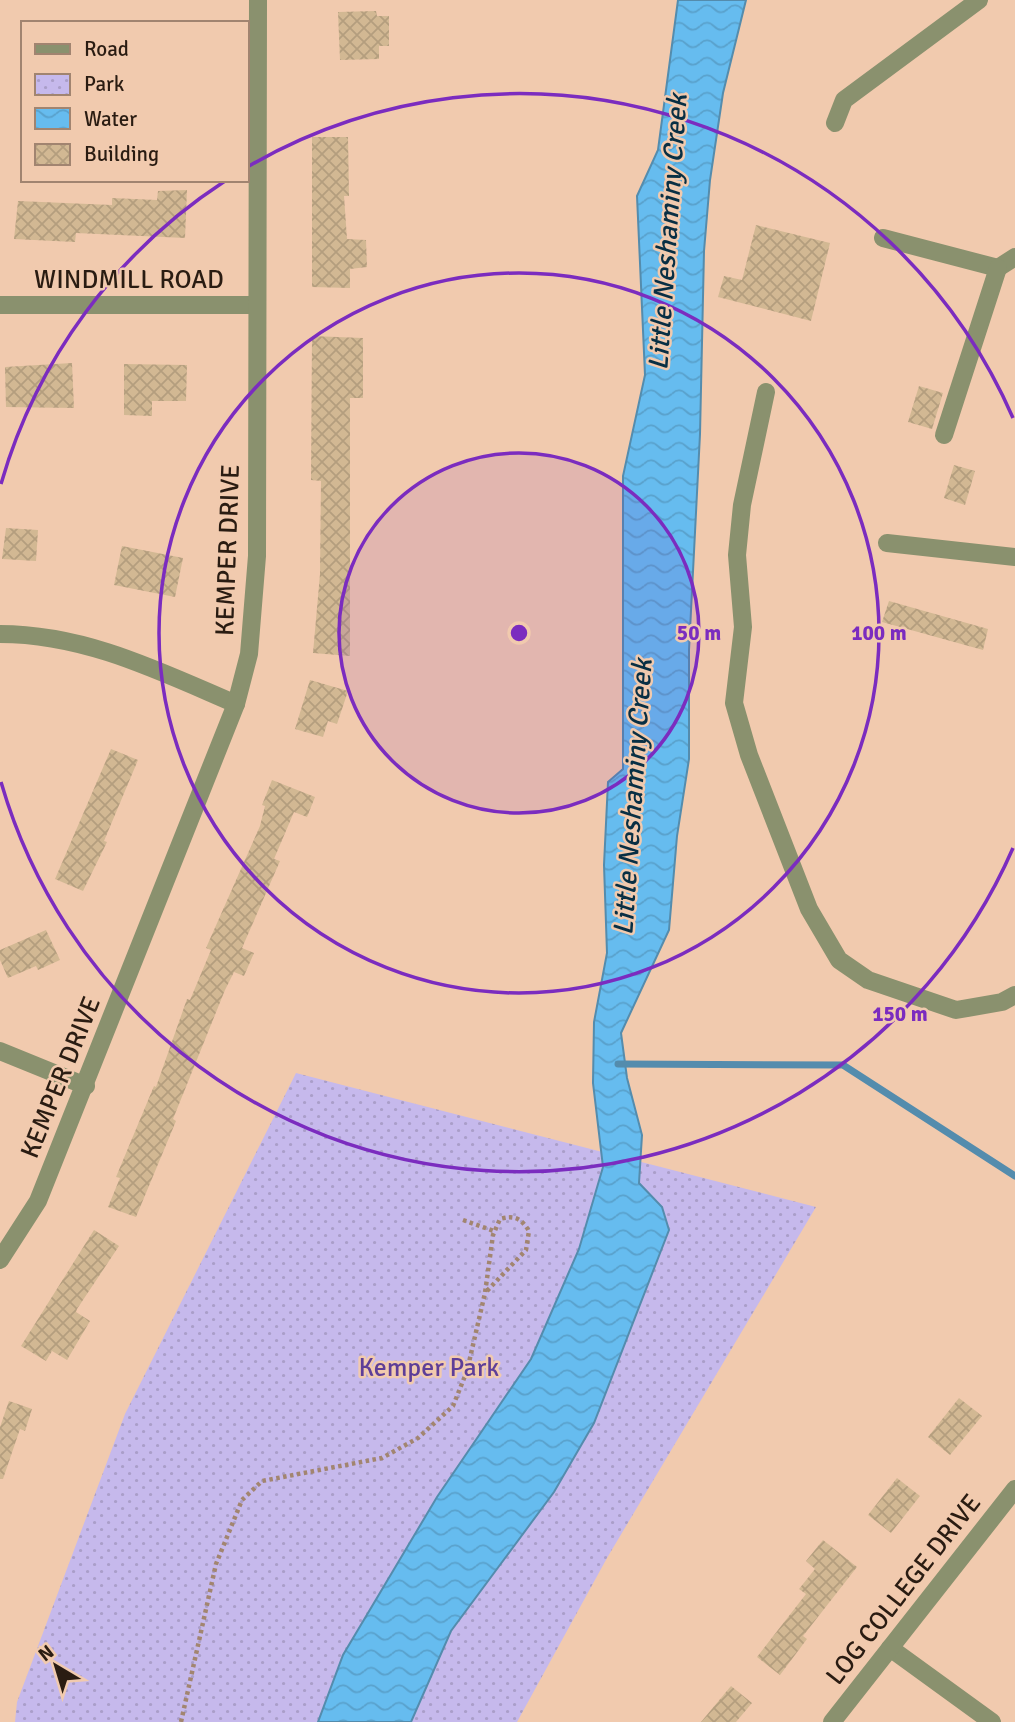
<svg xmlns="http://www.w3.org/2000/svg" width="1015" height="1722" font-family="Signika,sans-serif">
<style>
.park{fill:url(#park-dots)}
.water{fill:url(#water-waves);stroke:#548cad;stroke-width:2}
.lines{fill:none;stroke-linecap:round;stroke-linejoin:round}
.stream{stroke:#548cad;stroke-width:7}
.building{fill:url(#building-cross-hatch)}
.path{stroke:#a28570;stroke-width:4.5;stroke-dasharray:3.5 3.5;stroke-linecap:butt}
.minor{stroke:#8a916e;stroke-width:18}
.ring{fill:none;stroke:#7b2cbf;stroke-width:3.5}
.labels{text-anchor:middle;stroke-width:5;stroke-linejoin:round;paint-order:stroke}
.street-label{font-size:26px;fill:#2a1c12;stroke:#f1caae}
.park-label{font-size:26px;fill:#5e3e98;stroke:#f1caae}
.water-label{font-size:28px;font-style:italic;fill:#082f44;stroke:#f1caae}
.centre{fill:#7b2cbf;stroke:#f1caae;stroke-width:3.5}
.ring-label{font-size:21px;text-anchor:middle;font-weight:bold;fill:#7b2cbf;stroke:#f1caae;stroke-width:5;stroke-linejoin:round;paint-order:stroke}
</style>
<defs>
<pattern id="park-dots" width="8" height="8" patternUnits="userSpaceOnUse" patternTransform="scale(1.75)"><rect width="8" height="8" fill="#c6b9ec"/><path d="M2 2h.1M6 6h.1" fill="none" stroke="#aa9ec9" stroke-width="1.8" stroke-linecap="round"/></pattern>
<pattern id="water-waves" width="16" height="10" patternUnits="userSpaceOnUse" patternTransform="scale(1.75)"><rect width="16" height="10" fill="#66bcef"/><path d="M0 5q4-4 8 0t8 0" fill="none" stroke="#59a1cc"/></pattern>
<pattern id="building-cross-hatch" width="8" height="8" patternUnits="userSpaceOnUse" patternTransform="scale(1.75)"><rect width="8" height="8" fill="#d2b893"/><path d="M0 0l8 8M0 8l8-8" fill="none" stroke="#b49e7e"/></pattern>
</defs>
<rect width="100%" height="100%" fill="#f1caae"/>
<polygon class="park" points="296,1073 816,1207 607,1558 517,1722 15,1722 17,1702 125,1414"/>
<polygon class="water" points="678,0 746,0 723,93 710,180 704,251 700,434 689,650 689,759 677,836 669,930 621,1033 627,1078 642,1135 639,1183 662,1207 669,1230 594,1423 554,1492 451,1631 411,1722 318,1722 343,1655 437,1497 531,1359 579,1249 603,1167 593,1083 594,1022 607,953 604,865 608,782 623,769 623,476 645,375 637,196 658,150"/>
<g class="lines">
<polyline class="stream" points="618,1064 843,1065 1015,1176"/>
</g>
<g class="building">
<polygon points="376,11 377,16 389,16 389,46 379,46 379,59 340,60 338,12"/>
<polygon points="312,137 348,137 349,196 344,196 347,239 366,240 367,267 350,269 350,288 312,287"/>
<polygon points="187,190 185,238 76,233 75,242 14,239 18,201 112,205 112,198 157,200 158,191"/>
<polygon points="756,225 830,243 811,321 718,297 724,276 742,280"/>
<polygon points="312,336 363,338 363,398 350,398 350,656 313,653 320,574 321,481 311,480"/>
<polygon points="72,363 74,408 6,407 5,367"/>
<polygon points="124,364 187,365 186,401 152,401 152,416 124,415"/>
<polygon points="919,386 943,393 932,429 908,422"/>
<polygon points="954,465 975,471 965,505 944,498"/>
<polygon points="6,528 38,530 36,561 2,559"/>
<polygon points="122,546 183,558 175,597 114,585"/>
<polygon points="889,601 988,629 983,650 882,622"/>
<polygon points="310,680 348,691 337,724 328,721 323,737 295,729"/>
<polygon points="111,749 138,760 104,841 107,842 83,891 55,879"/>
<polygon points="272,780 315,797 307,817 294,812 274,859 280,861 242,948 254,953 244,976 234,972 225,990 173,1119 176,1121 136,1217 108,1207 120,1178 116,1177 154,1086 156,1087 187,999 190,1000 211,950 206,948 260,826 265,806 262,805"/>
<polygon points="46,930 60,960 38,970 36,966 8,978 0,960 0,950"/>
<polygon points="94,1230 119,1246 77,1309 76,1312 90,1321 67,1360 52,1351 46,1361 21,1346"/>
<polygon points="959,1398 982,1416 950,1455 928,1437"/>
<polygon points="9,1401 32,1409 25,1431 20,1429 3,1479 0,1479 0,1427"/>
<polygon points="897,1478 920,1496 891,1533 868,1515"/>
<polygon points="823,1540 857,1567 803,1636 807,1639 780,1675 757,1657 806,1594 799,1589 815,1569 806,1561"/>
<polygon points="731,1686 752,1703 736,1722 701,1722"/>
</g>
<g class="lines">
<g class="path">
<polyline points="463,1220 494,1231"/>
<path d="M181 1722 216 1564 242 1500 262 1481 382 1458 418 1438 453 1406 467 1371 485 1293 493 1235 500 1219C514 1215 521 1218 529 1231L526 1250 485 1293"/>
</g>
<g class="minor">
<polyline points="835,123 844,100 979,0"/>
<polyline points="883,238 998,268 1015,257"/>
<polyline points="0,305 257,305"/>
<polyline points="766,392 742,505 737,555 743,627 734,703 749,755 809,909 839,960 868,980 956,1010 1002,1002 1015,995"/>
<polyline points="944,435 998,268"/>
<polyline points="887,543 1015,557"/>
<path d="M0 634C85 634 159 671 236 704"/>
<polyline points="0,1051 86,1086"/>
<polyline points="0,1260 38,1201 236,704 249,654 257,556 258,0"/>
<polyline points="890,1648 992,1722"/>
<polyline points="832,1722 1015,1489"/>
</g>
</g>
<circle cx="519" cy="633" r="180" fill="#7b2cbf" fill-opacity=".12"/>
<g class="ring">
<circle cx="519" cy="633" r="180"/>
<circle cx="519" cy="633" r="360"/>
<path d="M1013 848A539 539 0 0 1 1 782M1 484A539 539 0 0 1 225 181M249 166A539 539 0 0 1 1013 418"/>
</g>
<g class="labels">
<g class="street-label">
<text x="129" y="288">WINDMILL ROAD</text>
<text transform="translate(227 550) rotate(-88)" y="9">KEMPER DRIVE</text>
<text transform="translate(60 1077) rotate(-68)" y="9">KEMPER DRIVE</text>
<text transform="translate(903 1589) rotate(-52)" y="9">LOG COLLEGE DRIVE</text>
</g>
<g class="park-label">
<text x="429" y="1376">Kemper Park</text>
</g>
<g class="water-label">
<text transform="translate(667 232) rotate(-86)" y="10">Little Neshaminy Creek</text>
<text transform="translate(632 797) rotate(-86)" y="10">Little Neshaminy Creek</text>
</g>
</g>
<circle cx="519" cy="633" r="10" class="centre"/>
<g class="ring-label">
<text x="699" y="640">50 m</text>
<text x="879" y="640">100 m</text>
<text x="900" y="1021">150 m</text>
</g>
<rect x="21" y="21" width="228" height="161" fill="#f1caae" stroke="#a18470" stroke-width="2"/>
<rect x="35" y="44" width="35" height="10" fill="#8a916e" stroke="#a18470" stroke-width="2"/>
<text x="84" y="56" font-size="21" fill="#2a1c12">Road</text>
<rect x="35" y="74" width="35" height="21" fill="url(#park-dots)" stroke="#a18470" stroke-width="2"/>
<text x="84" y="91" font-size="21" fill="#2a1c12">Park</text>
<rect x="35" y="108" width="35" height="21" fill="url(#water-waves)" stroke="#a18470" stroke-width="2"/>
<text x="84" y="126" font-size="21" fill="#2a1c12">Water</text>
<rect x="35" y="144" width="35" height="21" fill="url(#building-cross-hatch)" stroke="#a18470" stroke-width="2"/>
<text x="84" y="161" font-size="21" fill="#2a1c12">Building</text>
<g transform="translate(56 1666) rotate(322)" stroke="#f1caae" stroke-width="5" paint-order="stroke">
<path d="M0-5L12 26L0 18L-12 26Z" fill="#2a1c12"/>
<text y="-10" font-size="19" font-weight="bold" text-anchor="middle" fill="#2a1c12">N</text>
</g>
</svg>
